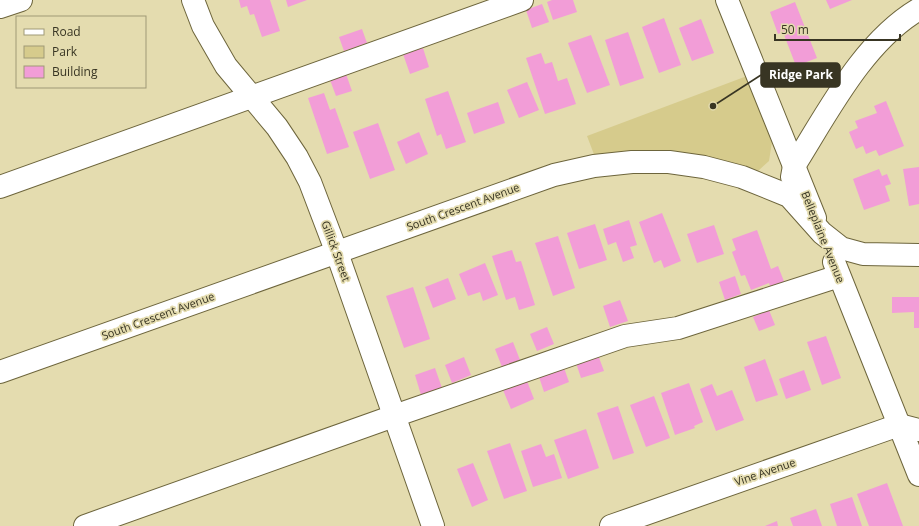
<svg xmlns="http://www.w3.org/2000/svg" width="919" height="526" font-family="'Open Sans',sans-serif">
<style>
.green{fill:#d6cb8c}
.building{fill:#f29dd7}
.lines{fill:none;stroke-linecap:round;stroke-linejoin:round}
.minor-casing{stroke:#6d653c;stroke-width:24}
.minor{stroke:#fff;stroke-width:22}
.labels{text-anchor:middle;stroke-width:3.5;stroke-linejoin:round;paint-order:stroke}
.street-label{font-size:11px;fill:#383523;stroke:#e4dcaf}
.leader{fill:none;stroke:#383523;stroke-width:1.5}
.callout-dot{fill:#383523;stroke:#e4dcaf;stroke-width:1.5}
.callout{fill:#383523;stroke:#383523;stroke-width:1.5}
.callout-label{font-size:12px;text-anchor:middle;font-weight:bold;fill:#fff}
</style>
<rect width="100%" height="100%" fill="#e4dcaf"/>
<polygon class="green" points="747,76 772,142 769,161 758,171 682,157 629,151 595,157 587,136"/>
<g class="building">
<polygon points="239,0 270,0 280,31 262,37 254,14 250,15 247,6 241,8"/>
<polygon points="286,0 307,0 288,7"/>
<polygon points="552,0 573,0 577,12 553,20 547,2"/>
<polygon points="826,0 852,0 830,9"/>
<polygon points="795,2 817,58 796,66 783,32 778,34 770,12"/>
<polygon points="542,4 549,22 532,28 526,10"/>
<polygon points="664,18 681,65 659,73 642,27"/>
<polygon points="701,19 714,53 692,61 679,28"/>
<polygon points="362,29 367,43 344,51 339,37"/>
<polygon points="628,32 644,78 620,86 605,40"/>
<polygon points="591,35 610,85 587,93 568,43"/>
<polygon points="423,48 429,67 410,74 403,54"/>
<polygon points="541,53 545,64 552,62 558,81 567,78 576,104 545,114 526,58"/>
<polygon points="346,74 352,91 336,96 330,80"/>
<polygon points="527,82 539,110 519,118 507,90"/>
<polygon points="448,91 466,142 446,149 441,134 437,136 425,99"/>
<polygon points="324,93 330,110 335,108 349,147 327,154 308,98"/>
<polygon points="886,101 904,146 879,156 876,150 866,154 863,146 856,149 849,132 858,128 855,121 877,113 874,106"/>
<polygon points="498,102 505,123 474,134 467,113"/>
<polygon points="378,123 395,170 370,179 353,132"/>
<polygon points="419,132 428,154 406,164 397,142"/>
<polygon points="919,167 919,204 909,206 903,169"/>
<polygon points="879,169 882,176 887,174 891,184 885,186 890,201 864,210 853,179"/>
<polygon points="662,213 681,261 664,268 661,260 654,263 639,222"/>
<polygon points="629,220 637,245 630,247 634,258 623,262 616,242 608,245 603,229"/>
<polygon points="595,224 607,260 579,269 567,233"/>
<polygon points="714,225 724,254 697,263 687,234"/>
<polygon points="757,230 771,269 778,266 785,284 771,289 769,283 751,290 745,275 741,276 732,252 736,250 732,239"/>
<polygon points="558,236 575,288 553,296 535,243"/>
<polygon points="512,250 516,262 521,261 535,305 519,310 515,297 506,300 492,256"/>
<polygon points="485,263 498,295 483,301 480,292 468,296 459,274"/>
<polygon points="735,276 741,294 725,300 719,282"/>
<polygon points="448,278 456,299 433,308 425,287"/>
<polygon points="413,287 430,339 404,348 386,296"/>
<polygon points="892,297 919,297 919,328 914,328 914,312 892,313"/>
<polygon points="620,300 628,321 610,327 603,306"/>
<polygon points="769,310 775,325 759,331 753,317"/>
<polygon points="547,327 554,344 537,351 530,334"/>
<polygon points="826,336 841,378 822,385 807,342"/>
<polygon points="513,342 520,360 502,367 495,349"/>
<polygon points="598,355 604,371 581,378 576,363"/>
<polygon points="464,357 471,375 452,383 445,365"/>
<polygon points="765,359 778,395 756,402 744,367"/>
<polygon points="563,365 569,382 544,392 538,374"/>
<polygon points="435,368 442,388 421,395 415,375"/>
<polygon points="804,370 811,390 786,399 779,379"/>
<polygon points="527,381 534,399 511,409 503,390"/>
<polygon points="689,383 703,422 694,426 695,428 675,435 661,393"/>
<polygon points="712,384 717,396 732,390 744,420 716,431 700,389"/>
<polygon points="654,396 670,438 646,447 630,405"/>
<polygon points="618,406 634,453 613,460 597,413"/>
<polygon points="586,429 599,468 568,479 554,440"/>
<polygon points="510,443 527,491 504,499 487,451"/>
<polygon points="541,444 546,457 554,454 562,478 533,487 521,451"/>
<polygon points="473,463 488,500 472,507 457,469"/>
<polygon points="887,483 903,526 869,526 857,494"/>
<polygon points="852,497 862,526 837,526 830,504"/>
<polygon points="816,509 822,526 793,526 790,518"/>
<polygon points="777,521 778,526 765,526"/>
</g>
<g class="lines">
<defs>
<g id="minor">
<polyline points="193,0 203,26 226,66 277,127 297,157 310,182 337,253 433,526"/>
<polyline points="727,0 815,218"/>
<polyline points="0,7 21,0"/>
<path d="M792 177 794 166C828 112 863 42 919 9"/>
<polyline points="0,187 522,0"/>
<polyline points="834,262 919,475"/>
<polyline points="0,372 554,175 594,166 632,162 669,162 704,167 742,177 789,196 822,233 841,248 863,254 919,255"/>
<polyline points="85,526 394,416 625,336 678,328 839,276"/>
<polyline points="611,526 899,425 919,430"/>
</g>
</defs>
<use href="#minor" class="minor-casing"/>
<use href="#minor" class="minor"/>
</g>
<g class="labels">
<g class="street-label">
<text transform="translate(463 207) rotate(-20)" y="4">South Crescent Avenue</text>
<text transform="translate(823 237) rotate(68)" y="4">Belleplaine Avenue</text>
<text transform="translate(336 251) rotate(70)" y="4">Gillick Street</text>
<text transform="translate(158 316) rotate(-20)" y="4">South Crescent Avenue</text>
<text transform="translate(765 472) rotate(-19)" y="4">Vine Avenue</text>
</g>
</g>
<path class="leader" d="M713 106L761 75"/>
<circle class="callout-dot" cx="713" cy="106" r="4"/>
<rect class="callout" x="761" y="63" width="79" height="24" rx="4"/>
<g class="callout-label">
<text x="801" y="79">Ridge Park</text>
</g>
<rect x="16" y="16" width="130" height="72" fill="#e4dcaf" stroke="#9f9977"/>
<rect x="24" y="29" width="20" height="6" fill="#ffffff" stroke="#9f9977"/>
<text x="52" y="36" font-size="12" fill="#383523">Road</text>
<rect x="24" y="46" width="20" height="12" fill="#d6cb8c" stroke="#9f9977"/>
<text x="52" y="56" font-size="12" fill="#383523">Park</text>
<rect x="24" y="66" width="20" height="12" fill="#f29dd7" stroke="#9f9977"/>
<text x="52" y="76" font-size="12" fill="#383523">Building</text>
<path d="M775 34v6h125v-6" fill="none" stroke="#383523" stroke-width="2"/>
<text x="781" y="34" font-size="12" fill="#383523" stroke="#e4dcaf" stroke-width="3" paint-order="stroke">50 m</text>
</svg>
